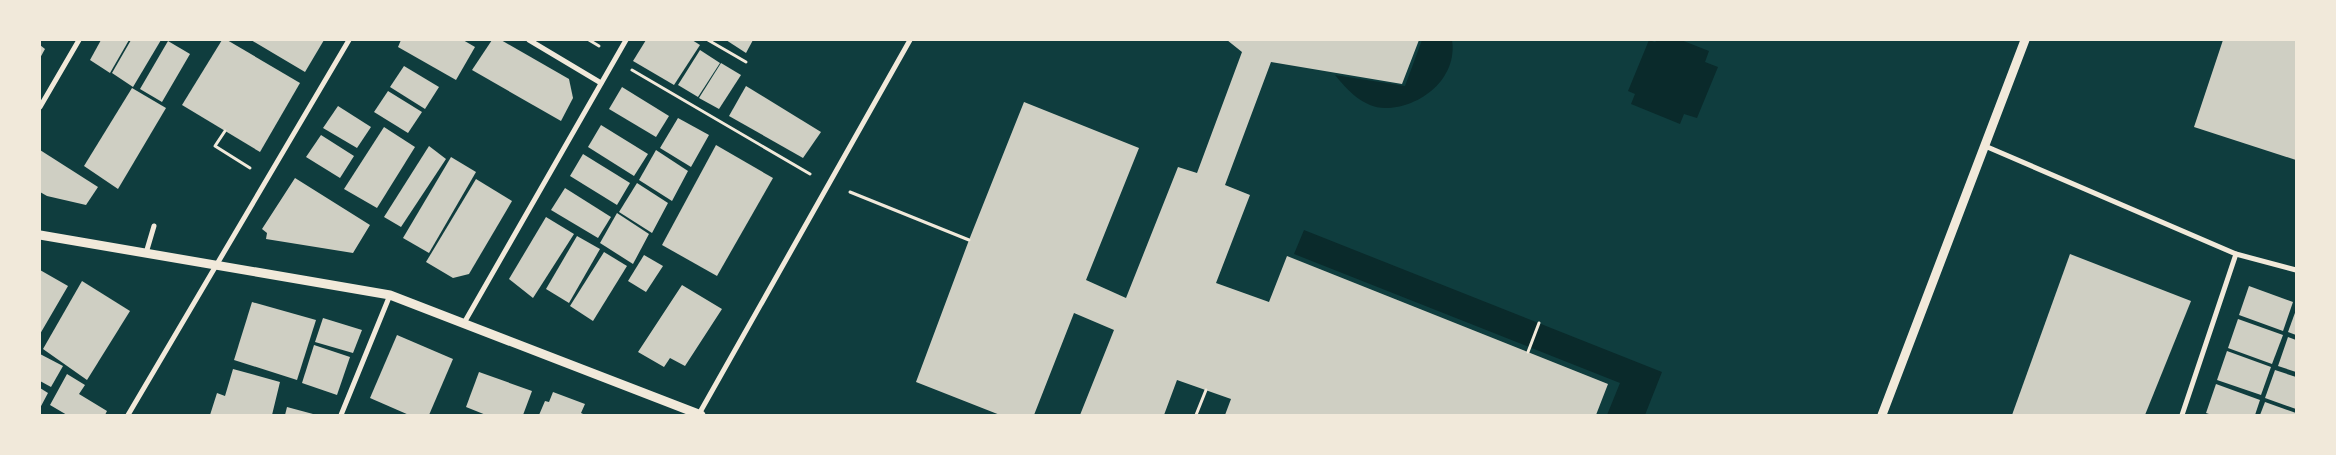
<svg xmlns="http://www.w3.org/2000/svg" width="2336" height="455" font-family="'Source Sans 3',sans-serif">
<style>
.water{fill:#0a2a2b}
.building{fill:#cfcfc3}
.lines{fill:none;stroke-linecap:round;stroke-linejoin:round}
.path{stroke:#f1e9da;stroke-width:3}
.minor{stroke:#f1e9da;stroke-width:5}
.tertiary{stroke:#f1e9da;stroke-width:9}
</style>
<rect width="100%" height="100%" fill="#0f3d3e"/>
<g class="water">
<path d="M1422 40H1452C1458 78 1421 108 1385 108 1364 108 1347 90 1335 75L1405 86Z"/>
<polygon points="1649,40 1655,42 1657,40 1681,40 1709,51 1705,62 1718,67 1697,118 1684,114 1680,124 1631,104 1635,94 1628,91"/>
<polygon points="1304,230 1662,372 1645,415 1607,415 1620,383 1294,254"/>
</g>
<g class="building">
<polygon points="101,40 129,40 110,73 90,60"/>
<polygon points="131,40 161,40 133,87 112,73"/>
<polygon points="222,40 227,40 300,83 260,152 182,105"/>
<polygon points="251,40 324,40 305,72"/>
<polygon points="401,40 463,40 475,47 456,80 398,47"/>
<polygon points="492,40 501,40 569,79 573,98 561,121 472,70"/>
<polygon points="646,40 692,40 700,45 674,85 633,61"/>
<polygon points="726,40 753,40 746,53"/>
<polygon points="1227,40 1419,40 1402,84 1271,62 1225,185 1250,195 1216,283 1269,302 1287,256 1608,384 1596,415 1225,415 1231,399 1177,380 1164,415 1080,415 1114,330 1074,313 1034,415 1000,415 916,382 969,240 1024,102 1139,148 1086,280 1126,298 1178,167 1197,173 1242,52"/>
<polygon points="2223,40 2296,40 2296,160 2194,127"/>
<polygon points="168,41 190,54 162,102 140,89"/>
<polygon points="40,45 45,49 40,58"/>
<polygon points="700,50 720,63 698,97 678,85"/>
<polygon points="721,63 741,75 719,109 699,98"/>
<polygon points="404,66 439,87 425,109 390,87"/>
<polygon points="746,86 821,132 803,158 729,116"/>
<polygon points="622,87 669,116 656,137 609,109"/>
<polygon points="132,88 166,108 118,189 84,166"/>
<polygon points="388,91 422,112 408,133 374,112"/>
<polygon points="338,106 371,127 357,148 323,128"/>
<polygon points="678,118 709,135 691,167 660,148"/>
<polygon points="601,125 648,154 634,176 588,147"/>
<polygon points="384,127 415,147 377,208 344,189"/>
<polygon points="321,135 354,156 340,178 306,157"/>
<polygon points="716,145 773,178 717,276 662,245"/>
<polygon points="429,146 446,159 401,227 384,217"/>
<polygon points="40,150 98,187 86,205 47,196 40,192"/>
<polygon points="656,150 688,171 672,201 639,180"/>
<polygon points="583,154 630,183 617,205 570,176"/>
<polygon points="451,157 476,172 429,253 403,238"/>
<polygon points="295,178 370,225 353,253 266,239 267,233 262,229"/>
<polygon points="476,179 512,201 469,274 453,278 426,262"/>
<polygon points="637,183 668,203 652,233 619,212"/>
<polygon points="565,188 611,217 598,238 551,210"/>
<polygon points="617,213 649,234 633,264 600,243"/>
<polygon points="546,217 574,234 533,298 509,279"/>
<polygon points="577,236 600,249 569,303 546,289"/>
<polygon points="604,252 627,266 593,321 570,306"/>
<polygon points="2070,254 2191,301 2145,415 2012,415"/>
<polygon points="644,255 663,266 646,292 628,281"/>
<polygon points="40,270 68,286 40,334"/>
<polygon points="82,281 130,311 87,380 43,349"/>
<polygon points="682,285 722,309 685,366 670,358 664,367 638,352"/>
<polygon points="2249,286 2293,302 2283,331 2239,315"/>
<polygon points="252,302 316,320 297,380 234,360"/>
<polygon points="2296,310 2296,335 2288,332"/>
<polygon points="323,318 362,330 353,353 315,342"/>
<polygon points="2238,319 2283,335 2272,364 2228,348"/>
<polygon points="397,335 453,359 429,415 409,415 370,398"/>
<polygon points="2288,337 2296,340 2296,372 2278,366"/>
<polygon points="314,345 350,357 337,395 302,383"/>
<polygon points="2227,351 2271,367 2261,395 2217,380"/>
<polygon points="40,354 63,366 51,387 40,381"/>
<polygon points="233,369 280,382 272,415 210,415 217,393 225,396"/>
<polygon points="2275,370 2296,377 2296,409 2265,398"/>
<polygon points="479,372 532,391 523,415 486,415 466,407"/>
<polygon points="67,374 85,385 79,394 107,411 105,415 67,415 50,405"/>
<polygon points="2216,384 2260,400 2255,415 2212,415 2206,413"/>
<polygon points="40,388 48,393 40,408"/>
<polygon points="553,392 585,404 581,413 585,415 539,415 545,401 549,402"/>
<polygon points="2265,402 2296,413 2296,415 2260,415"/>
<polygon points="287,407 313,414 313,415 285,415"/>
</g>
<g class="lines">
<g class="path">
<polyline points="589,40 599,46"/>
<polyline points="708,40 746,62"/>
<polyline points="632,70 810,174"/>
<polyline points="225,131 215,146 250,168"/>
<polyline points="850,192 969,240"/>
<polyline points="1528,352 1539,323"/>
<polyline points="1196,415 1206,390"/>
</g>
<g class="minor">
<polyline points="529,40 601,83"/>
<polyline points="40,107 79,40"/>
<polyline points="1985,146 2236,254 2296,270"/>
<polyline points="146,253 154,226"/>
<polyline points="464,323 626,40"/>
<polyline points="699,414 910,40"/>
<polyline points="128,415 349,40"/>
<polyline points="341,415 390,295"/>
<polyline points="2182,415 2236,254"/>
</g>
<g class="tertiary">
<polyline points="40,235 390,295 701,415"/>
<polyline points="1882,415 2025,40"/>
</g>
</g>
<rect width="2336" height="455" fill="none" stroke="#f1e9da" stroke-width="82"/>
</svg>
